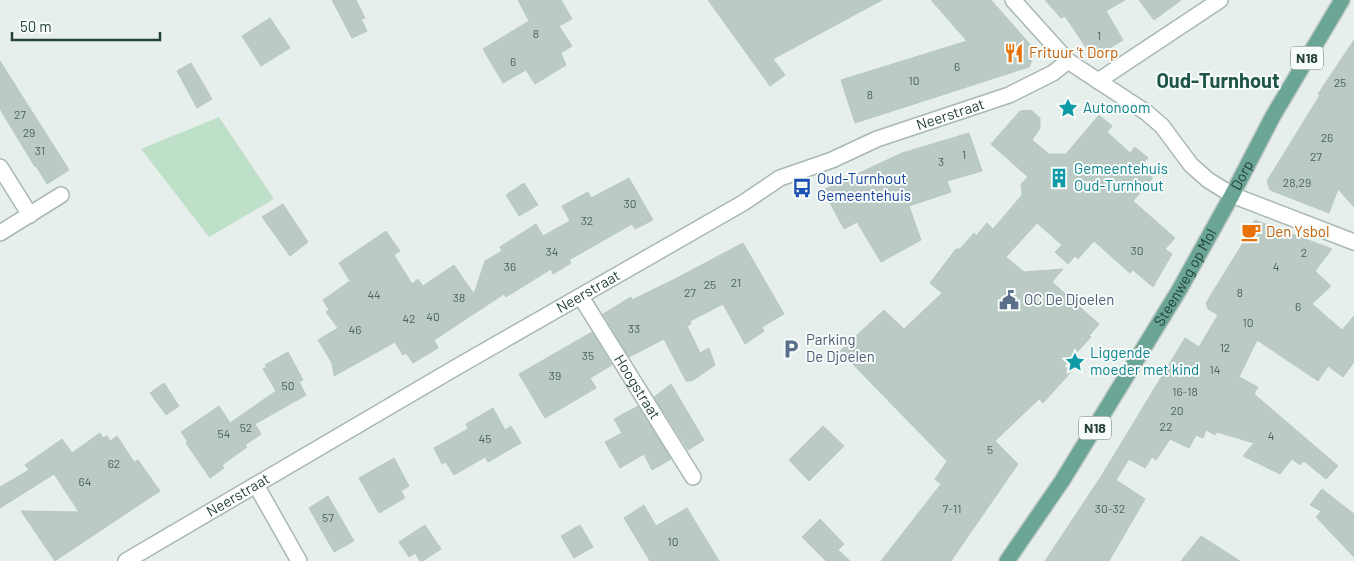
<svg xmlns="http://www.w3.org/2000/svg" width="1354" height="561" font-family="Barlow,sans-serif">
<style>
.green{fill:#bfe0c8}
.building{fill:#bbcac4;stroke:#b8c9c2}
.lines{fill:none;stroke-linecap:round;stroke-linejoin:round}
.minor-casing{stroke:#a8b8b2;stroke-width:18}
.tertiary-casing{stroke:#a8b8b2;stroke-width:18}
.primary-casing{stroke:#c2cac8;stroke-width:18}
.minor{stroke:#fff;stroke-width:15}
.tertiary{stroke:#fff;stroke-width:15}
.primary{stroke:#6aa596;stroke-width:15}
.labels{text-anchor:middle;stroke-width:4;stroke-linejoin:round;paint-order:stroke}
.number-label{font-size:12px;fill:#4a645c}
.shield{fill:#f7fbf9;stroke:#637a73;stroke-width:1}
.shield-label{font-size:14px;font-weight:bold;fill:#24423a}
.food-label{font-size:15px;fill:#c56008;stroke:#f7fbf9;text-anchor:start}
.culture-label{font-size:15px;fill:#0d838f;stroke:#f7fbf9;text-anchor:start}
.street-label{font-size:15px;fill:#24423a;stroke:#f7fbf9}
.transit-label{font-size:15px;fill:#164399;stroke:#f7fbf9;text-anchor:start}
.service-label{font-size:15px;fill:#4e5e75;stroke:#f7fbf9;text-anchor:start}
.district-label{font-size:20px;font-weight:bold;fill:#1f5548;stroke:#f7fbf9}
</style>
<rect width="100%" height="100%" fill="#e6efeb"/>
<polygon class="green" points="219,117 274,199 209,237 141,149"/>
<g class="building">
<polygon points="332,0 356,0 365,18 361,19 367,31 352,38"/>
<polygon points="518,0 561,0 572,19 559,26 572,46 561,53 566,65 535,84 526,70 503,83 483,49 529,21"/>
<polygon points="708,0 882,0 773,59 785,75 770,86"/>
<polygon points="931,0 991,0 1036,51 1029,67 855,123 841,80 967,41"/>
<polygon points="1045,0 1125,0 1106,11 1123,40 1093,58 1065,16 1061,18"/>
<polygon points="1139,0 1181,0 1154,20"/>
<polygon points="270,18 290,48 261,66 242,36"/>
<polygon points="1354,40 1354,207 1338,189 1329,213 1270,190 1267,181 1320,95 1318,94"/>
<polygon points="0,61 69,170 47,184 36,166 35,167 0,109"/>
<polygon points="191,63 212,99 197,108 177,71"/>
<polygon points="1031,110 1040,118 1040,128 1032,140 1049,154 1066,154 1099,115 1112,126 1107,132 1130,153 1135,147 1148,158 1143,163 1151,170 1152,179 1133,201 1175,238 1165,249 1172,254 1153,287 1133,270 1130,273 1094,241 1078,259 1075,256 1068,264 1055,252 1062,245 1037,223 1006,257 1024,272 1063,269 1052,282 1099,324 1089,336 1091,337 1064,366 1071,372 1043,403 1039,399 995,441 1018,464 951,561 881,561 941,484 935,479 947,461 840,351 884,310 904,329 942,293 930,283 956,249 960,249 974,233 976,236 987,223 993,229 1022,195 1021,184 1028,177 991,144 1020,111"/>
<polygon points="969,133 982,171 947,181 951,192 909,206 921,240 881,262 857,222 844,229 823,190 902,153"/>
<polygon points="629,178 653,220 635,229 632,224 569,260 571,263 553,274 551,269 506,297 504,294 434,340 438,348 413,363 406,353 403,355 395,342 334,376 332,363 318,340 338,328 326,312 329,310 323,300 350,281 339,263 386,231 400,251 394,255 412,284 418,279 423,286 454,265 474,294 485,261 502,251 500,247 536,224 543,236 570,221 562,206 588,192 591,198"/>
<polygon points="524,183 538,205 519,216 506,195"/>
<polygon points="283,204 308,242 290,256 262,217"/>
<polygon points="1255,220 1332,249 1315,271 1331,286 1312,304 1342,330 1354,316 1354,362 1343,377 1328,366 1318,381 1257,340 1239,377 1258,387 1254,394 1338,466 1326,479 1304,461 1300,465 1292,459 1280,474 1243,456 1254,443 1217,432 1215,435 1206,430 1203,438 1196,435 1189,448 1170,439 1156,460 1152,457 1145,468 1129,459 1116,480 1145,499 1109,561 1045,561 1102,475 1185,338 1199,347 1218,315 1208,309 1206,303 1246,238"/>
<polygon points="743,243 784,314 762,327 764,331 745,344 723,304 690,321 691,324 687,326 700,353 709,348 715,365 692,381 686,381 664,339 629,357 603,314 631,297 632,300 675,279"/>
<polygon points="592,332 612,365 590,378 596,388 545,418 519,374"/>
<polygon points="288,352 303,380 299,382 306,395 255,424 261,434 245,445 247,447 222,465 224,468 210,478 186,443 188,442 181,432 219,406 230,423 276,391 263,369 267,367 265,365"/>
<polygon points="164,383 179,406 166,415 150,393"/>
<polygon points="671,384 704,440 688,450 654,397"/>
<polygon points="638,406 671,459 652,470 644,454 620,468 605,442 622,433 614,419"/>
<polygon points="493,408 505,430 511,426 521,443 488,462 485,457 454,475 446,462 442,464 434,448 468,429 466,424"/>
<polygon points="823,426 844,446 809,481 789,460"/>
<polygon points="100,433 103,438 107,436 110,441 117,436 134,462 138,460 160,491 55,561 21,511 79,512 54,474 0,508 0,487 29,470 25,465 62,439 72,453"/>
<polygon points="394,458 409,486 401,491 405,498 379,513 359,478"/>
<polygon points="1322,489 1354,514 1354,557 1316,517 1321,511 1310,505"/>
<polygon points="328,496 354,541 334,552 309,508"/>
<polygon points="644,505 656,526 687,508 719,561 650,561 624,518"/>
<polygon points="820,519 844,544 838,550 850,561 826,561 802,537"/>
<polygon points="425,525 441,549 423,561 420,561 415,553 409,557 399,542"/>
<polygon points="580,525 593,547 574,558 561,536"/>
<polygon points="1201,536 1240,561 1181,561"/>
</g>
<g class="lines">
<defs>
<g id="minor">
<polyline points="1098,81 1220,0"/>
<polyline points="0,167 30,215"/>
<polyline points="0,233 61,195"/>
<path id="s1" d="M581 297 693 477"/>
<polyline points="256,485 299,561"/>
<path id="s2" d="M126 561 455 368 743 203 780 178 832 160 877 139 1009 95 1053 73 1068 61"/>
</g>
<polyline id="tertiary" points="1013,0 1068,61 1147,113 1162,126 1191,165 1208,180 1232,195 1354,242"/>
<g id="primary">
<path id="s3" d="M1007 561 1062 481 1178 292 1232 195 1273 116 1342 0"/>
</g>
</defs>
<use href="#minor" class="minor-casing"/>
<use href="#tertiary" class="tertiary-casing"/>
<use href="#primary" class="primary-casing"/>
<use href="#minor" class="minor"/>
<use href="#tertiary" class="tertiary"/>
<use href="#primary" class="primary"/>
</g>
<defs>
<symbol id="restaurant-bare" viewBox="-9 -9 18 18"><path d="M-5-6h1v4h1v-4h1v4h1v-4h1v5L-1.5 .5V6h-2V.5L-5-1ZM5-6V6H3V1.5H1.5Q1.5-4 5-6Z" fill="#e8710a" stroke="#f7fbf9" stroke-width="2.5" paint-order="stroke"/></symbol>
<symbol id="sight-bare" viewBox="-9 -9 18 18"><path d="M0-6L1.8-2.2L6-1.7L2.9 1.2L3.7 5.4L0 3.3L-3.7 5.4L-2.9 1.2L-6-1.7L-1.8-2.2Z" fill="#0f9aa8" stroke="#f7fbf9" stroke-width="2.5" paint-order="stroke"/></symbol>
<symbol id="building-bare" viewBox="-9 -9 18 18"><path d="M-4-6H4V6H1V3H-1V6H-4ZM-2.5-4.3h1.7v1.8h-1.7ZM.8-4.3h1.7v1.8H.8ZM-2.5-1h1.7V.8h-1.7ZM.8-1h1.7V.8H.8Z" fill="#0f9aa8" stroke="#f7fbf9" stroke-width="2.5" paint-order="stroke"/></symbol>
<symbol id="bus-bare" viewBox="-9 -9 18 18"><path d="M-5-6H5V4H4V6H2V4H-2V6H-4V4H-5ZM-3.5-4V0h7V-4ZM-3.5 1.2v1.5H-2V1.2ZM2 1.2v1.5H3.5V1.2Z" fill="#1a4fb4" stroke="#f7fbf9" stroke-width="2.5" paint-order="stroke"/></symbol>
<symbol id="cafe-bare" viewBox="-9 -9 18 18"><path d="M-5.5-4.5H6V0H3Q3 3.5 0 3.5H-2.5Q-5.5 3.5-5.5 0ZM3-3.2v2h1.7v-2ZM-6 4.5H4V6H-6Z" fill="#e8710a" stroke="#f7fbf9" stroke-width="2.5" paint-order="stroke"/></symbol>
<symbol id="civic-bare" viewBox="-9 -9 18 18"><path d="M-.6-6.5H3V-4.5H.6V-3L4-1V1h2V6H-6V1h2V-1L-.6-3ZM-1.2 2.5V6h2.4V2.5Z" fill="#5c6f8a" stroke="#f7fbf9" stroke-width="2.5" paint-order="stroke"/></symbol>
<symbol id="parking-bare" viewBox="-9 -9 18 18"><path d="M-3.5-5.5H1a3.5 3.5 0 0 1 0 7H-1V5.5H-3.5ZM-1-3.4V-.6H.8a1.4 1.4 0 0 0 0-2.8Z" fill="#5c6f8a" stroke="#f7fbf9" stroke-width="2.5" paint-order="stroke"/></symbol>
</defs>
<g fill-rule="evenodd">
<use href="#restaurant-bare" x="1000" y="39" width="28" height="28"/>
<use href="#sight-bare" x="1054" y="94" width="28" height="28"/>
<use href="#building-bare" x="1045" y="164" width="28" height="28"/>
<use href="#bus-bare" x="788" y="174" width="28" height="28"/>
<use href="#cafe-bare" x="1237" y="218" width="28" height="28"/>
<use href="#civic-bare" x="995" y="286" width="28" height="28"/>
<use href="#parking-bare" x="777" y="335" width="28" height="28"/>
<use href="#sight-bare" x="1061" y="348" width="28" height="28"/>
</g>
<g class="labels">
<g class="number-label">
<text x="536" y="38">8</text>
<text x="1099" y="40">1</text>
<text x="513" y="66">6</text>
<text x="957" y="71">6</text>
<text x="914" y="85">10</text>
<text x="1340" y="87">25</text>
<text x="870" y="99">8</text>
<text x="20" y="119">27</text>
<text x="29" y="137">29</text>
<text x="1327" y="142">26</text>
<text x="40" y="155">31</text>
<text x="964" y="159">1</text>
<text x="1316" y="161">27</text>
<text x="941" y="166">3</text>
<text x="1297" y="187">28,29</text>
<text x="630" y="208">30</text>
<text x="587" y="225">32</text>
<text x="1137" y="255">30</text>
<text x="552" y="256">34</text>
<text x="1304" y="257">2</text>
<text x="510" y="271">36</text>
<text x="1276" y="271">4</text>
<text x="736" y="287">21</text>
<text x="710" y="289">25</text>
<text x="690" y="297">27</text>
<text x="1240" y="297">8</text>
<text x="374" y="299">44</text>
<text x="459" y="302">38</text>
<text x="1298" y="311">6</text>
<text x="433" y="321">40</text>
<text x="409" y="323">42</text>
<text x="1248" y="327">10</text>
<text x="634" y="333">33</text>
<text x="355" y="334">46</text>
<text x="1225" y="352">12</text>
<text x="588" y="360">35</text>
<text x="1215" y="374">14</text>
<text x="555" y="380">39</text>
<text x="288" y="390">50</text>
<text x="1185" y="396">16-18</text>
<text x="1177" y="415">20</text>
<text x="1166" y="431">22</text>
<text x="246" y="432">52</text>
<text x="224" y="438">54</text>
<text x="1271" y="440">4</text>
<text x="485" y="443">45</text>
<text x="990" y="454">5</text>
<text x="114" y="468">62</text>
<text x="85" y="486">64</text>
<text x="952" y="513">7-11</text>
<text x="1110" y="513">30-32</text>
<text x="328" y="522">57</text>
<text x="673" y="546">10</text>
</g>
<g class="shield">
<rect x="1291" y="46.5" width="32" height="23" rx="4"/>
<rect x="1079" y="416.5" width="32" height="23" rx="4"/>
</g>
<g class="shield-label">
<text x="1307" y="63">N18</text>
<text x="1095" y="433">N18</text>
</g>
<g class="food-label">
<text x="1029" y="58">Frituur 't Dorp</text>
<text x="1266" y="237">Den Ysbol</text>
</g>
<g class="culture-label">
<text x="1083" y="113">Autonoom</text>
<text x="1074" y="174">Gemeentehuis<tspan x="1074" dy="17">Oud-Turnhout</tspan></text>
<text x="1090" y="358">Liggende<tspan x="1090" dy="17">moeder met kind</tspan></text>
</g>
<g class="street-label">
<text dy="5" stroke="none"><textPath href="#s2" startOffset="940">Neerstraat</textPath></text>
<text dy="5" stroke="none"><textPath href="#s3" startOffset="452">Dorp</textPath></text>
<text dy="5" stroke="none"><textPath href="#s3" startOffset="335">Steenweg op Mol</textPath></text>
<text dy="5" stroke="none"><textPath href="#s2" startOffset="535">Neerstraat</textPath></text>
<text dy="5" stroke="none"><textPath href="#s1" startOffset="106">Hoogstraat</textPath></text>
<text dy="5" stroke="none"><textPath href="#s2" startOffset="130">Neerstraat</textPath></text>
</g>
<g class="transit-label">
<text x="817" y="184">Oud-Turnhout<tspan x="817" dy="17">Gemeentehuis</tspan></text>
</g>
<g class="service-label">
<text x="1024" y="305">OC De Djoelen</text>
<text x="806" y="345">Parking<tspan x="806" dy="17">De Djoelen</tspan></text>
</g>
<g class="district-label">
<text x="1218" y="88">Oud-Turnhout</text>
</g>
</g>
<path d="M12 32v8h148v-8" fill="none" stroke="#24423a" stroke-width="2.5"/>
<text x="20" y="32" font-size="15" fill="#24423a" stroke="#f7fbf9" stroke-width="4" paint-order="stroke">50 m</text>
</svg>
